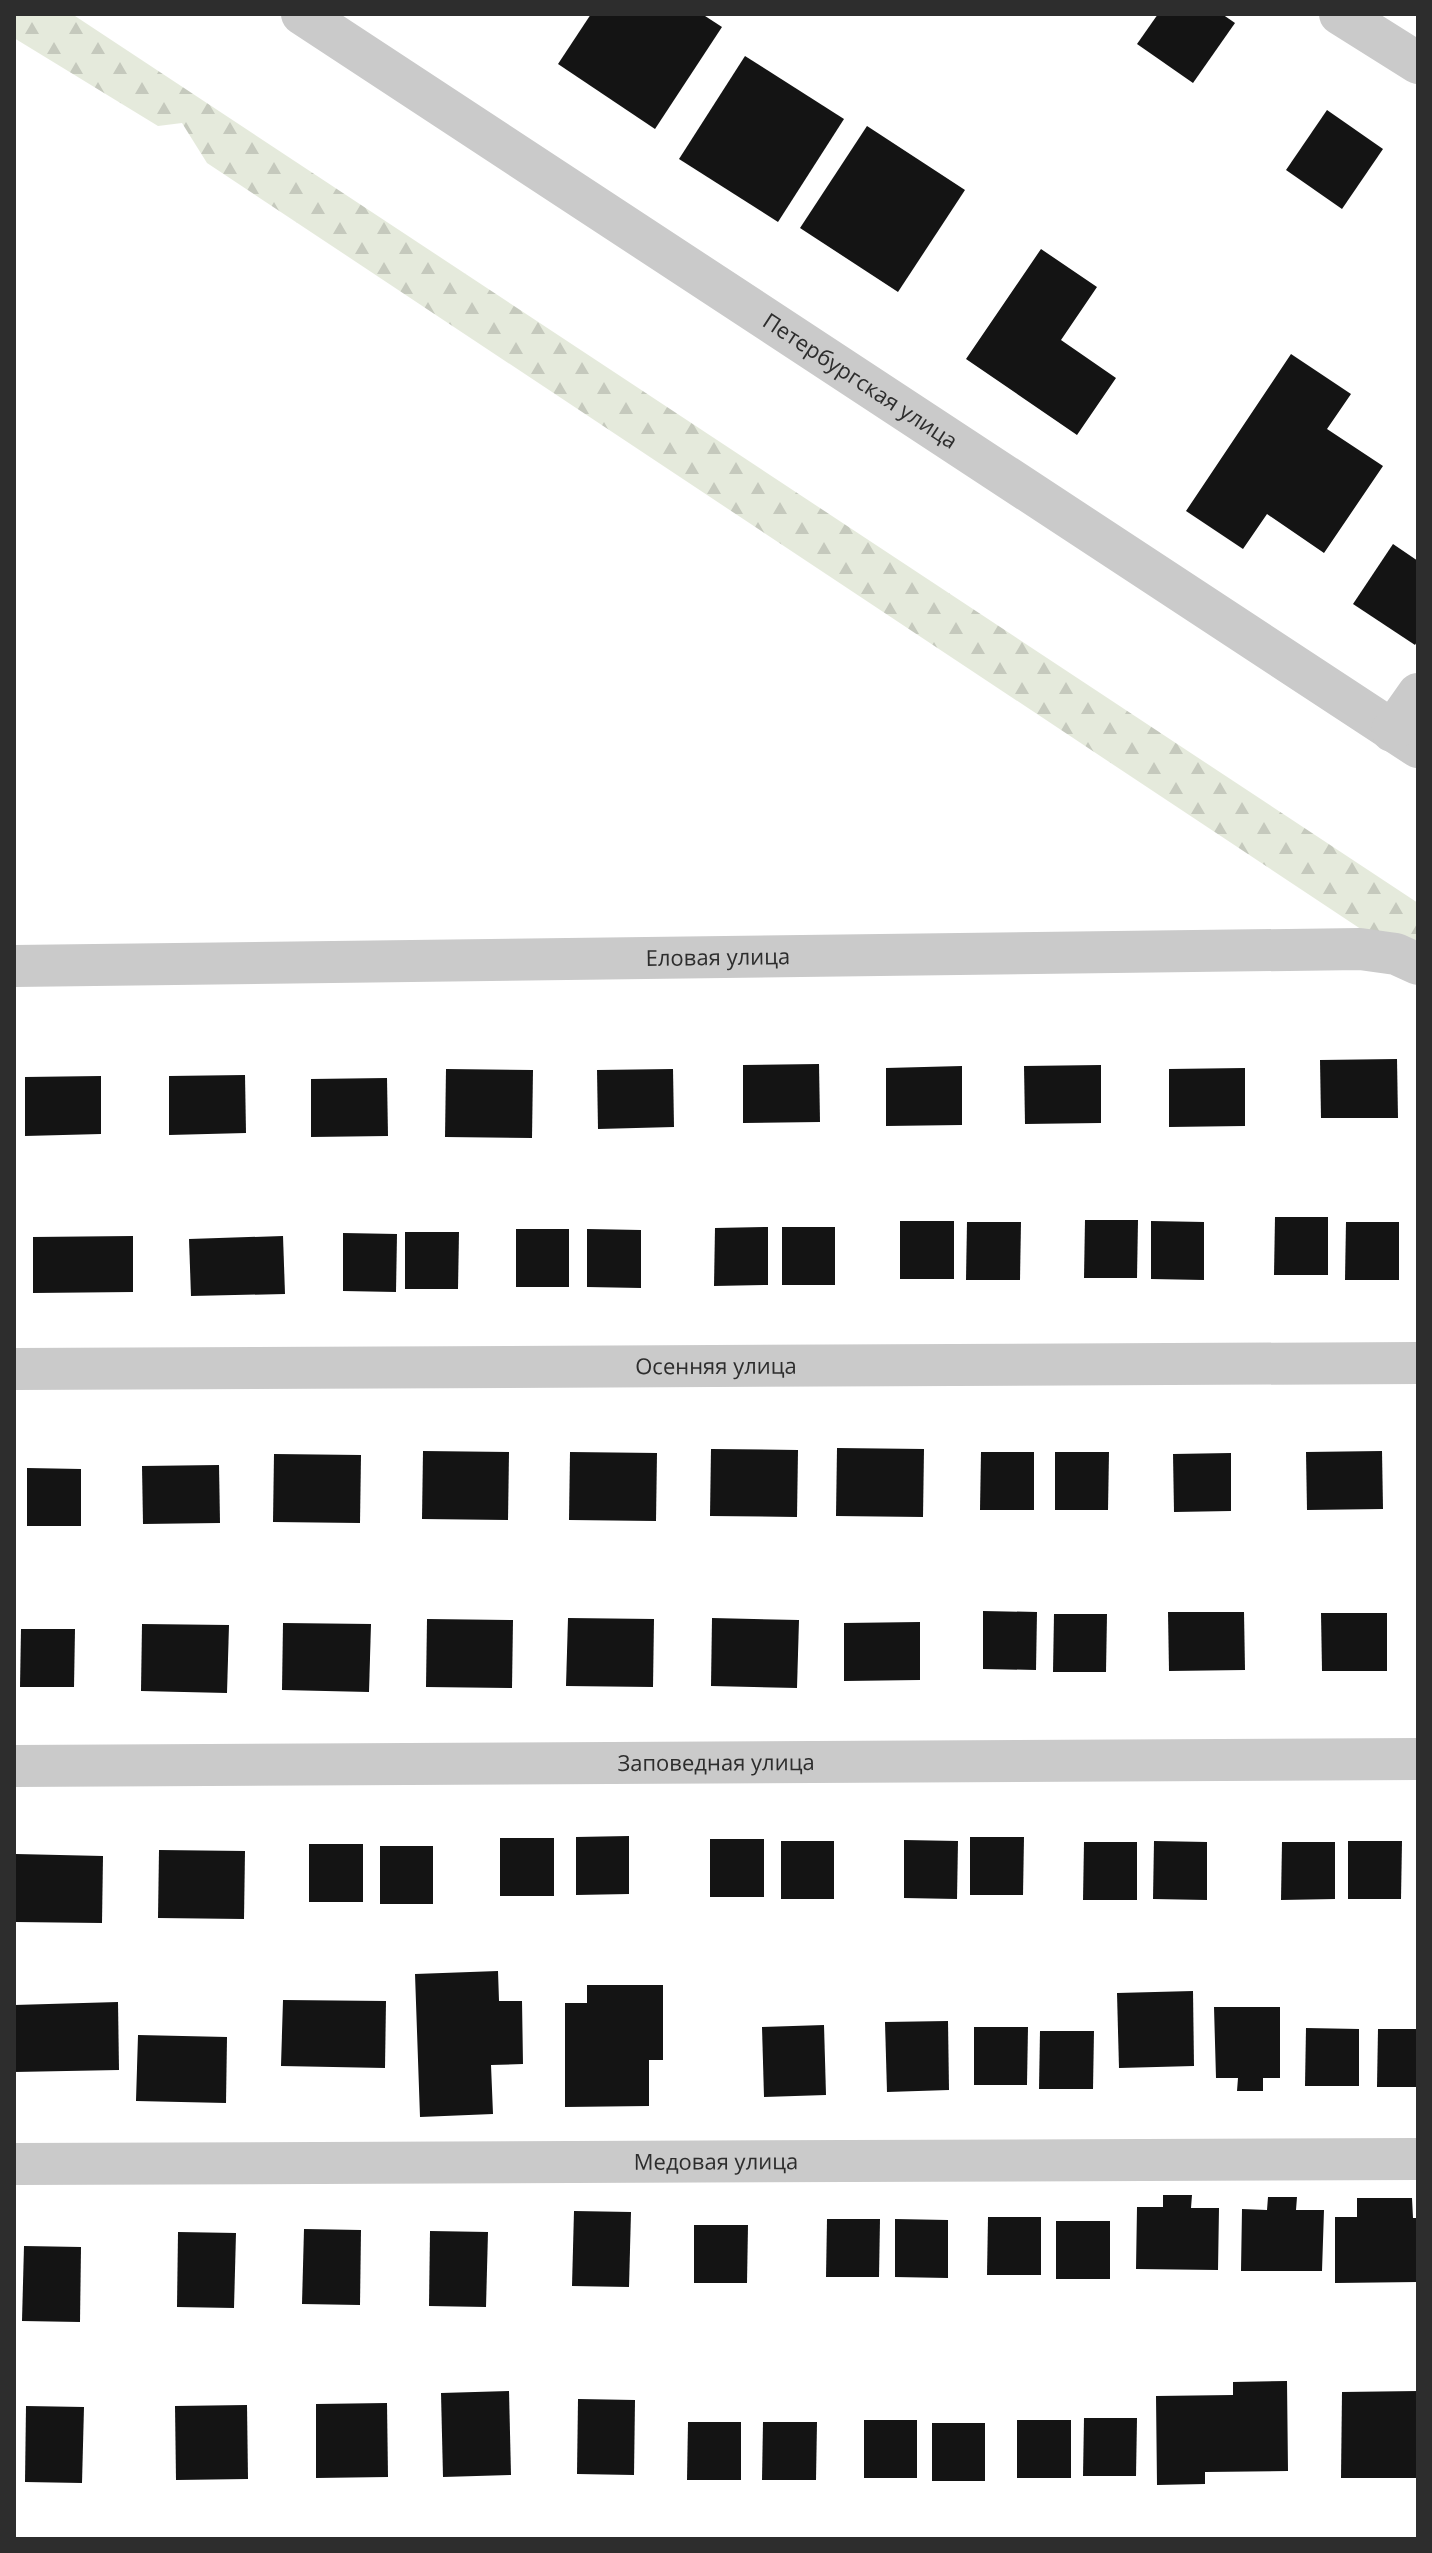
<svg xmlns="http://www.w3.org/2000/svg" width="1432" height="2553" font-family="'Open Sans',sans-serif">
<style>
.forest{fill:url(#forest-firs)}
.building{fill:#141414}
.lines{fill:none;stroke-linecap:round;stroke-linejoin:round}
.minor{stroke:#cacaca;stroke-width:42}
.labels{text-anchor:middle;stroke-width:8;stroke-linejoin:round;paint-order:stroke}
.street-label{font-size:22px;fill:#2d2d2d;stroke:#fff}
</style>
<defs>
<pattern id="forest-firs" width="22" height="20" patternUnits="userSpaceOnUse" patternTransform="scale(2)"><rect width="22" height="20" fill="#e5eadc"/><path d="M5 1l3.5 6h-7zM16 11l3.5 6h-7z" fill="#c5c9bd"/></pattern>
</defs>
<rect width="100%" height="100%" fill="#fff"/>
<polygon class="forest" points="14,14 72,14 1418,903 1418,967 207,163 182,123 158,126 14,38"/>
<g class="building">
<polygon points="591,14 702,14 722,27 655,129 558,64"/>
<polygon points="1158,14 1222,14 1235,23 1193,83 1137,44"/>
<polygon points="745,56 844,119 778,222 679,159"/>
<polygon points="1327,110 1383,149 1342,209 1286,170"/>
<polygon points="867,126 965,190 898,292 800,228"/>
<polygon points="1041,249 1097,287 1061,340 1116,378 1077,435 966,359"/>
<polygon points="1291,354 1351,394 1327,429 1383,466 1324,553 1267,514 1243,549 1186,511"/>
<polygon points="1393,544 1418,561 1418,640 1415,645 1353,604"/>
<polygon points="1397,1059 1398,1118 1321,1118 1320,1060"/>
<polygon points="819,1064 820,1122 743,1123 743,1065"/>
<polygon points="1101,1065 1101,1123 1025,1124 1024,1066"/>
<polygon points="962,1066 962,1125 886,1126 886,1068"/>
<polygon points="1245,1068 1245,1126 1169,1127 1169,1069"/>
<polygon points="446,1069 533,1070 532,1138 445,1137"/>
<polygon points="673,1069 674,1127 598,1129 597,1070"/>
<polygon points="245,1075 246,1133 169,1135 169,1076"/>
<polygon points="101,1076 101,1134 25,1136 25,1077"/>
<polygon points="387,1078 388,1136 311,1137 311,1079"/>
<polygon points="1275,1217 1328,1217 1328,1275 1274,1275"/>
<polygon points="1085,1220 1138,1220 1137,1278 1084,1278"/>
<rect x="900" y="1221" width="54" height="58"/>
<polygon points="1151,1221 1204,1222 1204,1280 1151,1279"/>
<polygon points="967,1222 1021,1222 1020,1280 966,1280"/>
<polygon points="1346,1222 1399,1222 1399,1280 1345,1280"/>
<polygon points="768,1227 768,1285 714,1286 715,1228"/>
<rect x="782" y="1227" width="53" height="58"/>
<rect x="516" y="1229" width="53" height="58"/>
<polygon points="587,1229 641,1230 641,1288 587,1287"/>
<polygon points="405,1232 459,1232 458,1289 405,1289"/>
<polygon points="343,1233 397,1234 396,1292 343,1291"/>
<polygon points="133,1236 133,1292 33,1293 33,1237"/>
<polygon points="283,1236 285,1294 191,1296 189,1239"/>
<polygon points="837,1448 924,1449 923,1517 836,1516"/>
<polygon points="711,1449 798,1450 797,1517 710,1516"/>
<polygon points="423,1451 509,1452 508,1520 422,1519"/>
<polygon points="1382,1451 1383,1509 1307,1510 1306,1452"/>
<polygon points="570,1452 657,1453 656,1521 569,1520"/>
<polygon points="981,1452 1034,1452 1034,1510 980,1510"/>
<polygon points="1055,1452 1109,1452 1108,1510 1055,1510"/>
<polygon points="1231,1453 1231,1511 1174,1512 1173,1454"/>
<polygon points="274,1454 361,1455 360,1523 273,1522"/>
<polygon points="219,1465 220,1523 143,1524 142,1466"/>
<polygon points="27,1468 81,1469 81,1526 27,1526"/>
<polygon points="983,1611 1037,1612 1036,1670 983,1669"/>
<polygon points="1168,1612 1244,1612 1245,1670 1169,1671"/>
<polygon points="1321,1613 1387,1613 1387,1671 1322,1671"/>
<polygon points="1054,1614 1107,1614 1106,1672 1053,1672"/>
<polygon points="568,1618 654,1619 653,1687 566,1686"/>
<polygon points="712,1618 799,1620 797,1688 711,1686"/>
<polygon points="427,1619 513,1620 512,1688 426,1687"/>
<polygon points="920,1622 920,1680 844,1681 844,1623"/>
<polygon points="283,1623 371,1624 369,1692 282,1690"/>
<polygon points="142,1624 229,1625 227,1693 141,1691"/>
<polygon points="21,1629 75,1629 74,1687 20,1687"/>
<polygon points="629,1836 629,1894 576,1895 576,1837"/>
<polygon points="970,1837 1024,1837 1023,1895 970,1895"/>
<rect x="500" y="1838" width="54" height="58"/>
<rect x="710" y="1839" width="54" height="58"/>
<polygon points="904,1840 958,1841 957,1899 904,1898"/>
<rect x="781" y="1841" width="53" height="58"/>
<polygon points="1154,1841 1207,1842 1207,1900 1153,1899"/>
<polygon points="1348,1841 1402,1841 1401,1899 1348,1899"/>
<polygon points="1084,1842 1137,1842 1137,1900 1083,1900"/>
<polygon points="1282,1842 1335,1842 1335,1899 1281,1900"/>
<rect x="309" y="1844" width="54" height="58"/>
<rect x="380" y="1846" width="53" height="58"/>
<polygon points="159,1850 245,1851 244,1919 158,1918"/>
<polygon points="16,1854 103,1856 102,1923 15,1922"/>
<polygon points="498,1971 499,2001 522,2001 523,2064 491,2065 493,2114 420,2117 415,1974"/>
<polygon points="587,1985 663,1985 663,2060 649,2060 649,2106 565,2107 565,2003 587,2003"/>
<polygon points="1193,1991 1194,2066 1119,2068 1117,1993"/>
<polygon points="283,2000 386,2001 385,2068 281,2066"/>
<polygon points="118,2002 119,2070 14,2072 14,2005"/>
<polygon points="1214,2007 1280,2007 1280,2078 1263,2078 1263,2091 1237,2091 1238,2078 1216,2078"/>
<polygon points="948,2021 949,2090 887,2092 885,2022"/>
<polygon points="824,2025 826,2095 764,2097 762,2027"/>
<polygon points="974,2027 1028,2027 1027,2085 974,2085"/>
<polygon points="1306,2028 1359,2029 1359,2086 1305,2086"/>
<polygon points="1378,2029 1418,2029 1418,2087 1377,2087"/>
<polygon points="1040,2031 1094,2031 1093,2089 1039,2089"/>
<polygon points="138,2035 227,2037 226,2103 136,2101"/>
<polygon points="1163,2195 1192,2195 1191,2208 1219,2208 1218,2270 1136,2269 1137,2207 1163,2207"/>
<polygon points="1268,2197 1297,2197 1296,2210 1324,2210 1322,2271 1241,2271 1242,2209 1267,2210"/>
<polygon points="1357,2198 1412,2198 1413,2218 1418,2218 1418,2282 1335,2283 1335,2217 1357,2217"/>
<polygon points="574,2211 631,2212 629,2287 572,2286"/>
<polygon points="988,2217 1041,2217 1041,2275 987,2275"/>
<polygon points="827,2219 880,2219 879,2277 826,2277"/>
<polygon points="895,2219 948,2220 948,2278 895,2277"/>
<rect x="1056" y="2221" width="54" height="58"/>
<polygon points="694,2225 748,2225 747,2283 694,2283"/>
<polygon points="304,2229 361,2230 360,2305 302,2304"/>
<polygon points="430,2231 488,2232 486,2307 429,2306"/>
<polygon points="178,2232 236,2233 234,2308 177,2307"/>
<polygon points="24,2246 81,2247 80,2322 22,2321"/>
<polygon points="1287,2381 1288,2471 1205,2472 1205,2484 1157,2485 1156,2396 1233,2395 1233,2382"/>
<polygon points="509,2391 511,2475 443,2477 441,2393"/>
<polygon points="1418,2391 1418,2478 1341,2478 1342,2392"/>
<polygon points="578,2399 635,2400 634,2475 577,2474"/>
<polygon points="387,2403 388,2477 316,2478 316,2404"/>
<polygon points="247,2405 248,2479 176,2480 175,2406"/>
<polygon points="26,2406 84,2407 82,2483 25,2482"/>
<polygon points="1084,2418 1137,2418 1136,2476 1083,2476"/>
<rect x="864" y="2420" width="53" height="58"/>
<rect x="1017" y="2420" width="54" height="58"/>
<polygon points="688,2422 741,2422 741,2480 687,2480"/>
<polygon points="763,2422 817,2422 816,2480 762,2480"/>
<rect x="932" y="2423" width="53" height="58"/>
</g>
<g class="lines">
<g class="minor">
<path id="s1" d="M302 14 1418 747"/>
<polyline points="1340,14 1418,63"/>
<polyline points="1392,731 1418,694"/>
<path id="s2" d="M14 966 1360 949 1396 954 1418 964"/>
<path id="s3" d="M14 1369 1418 1363"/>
<path id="s4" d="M14 1766 1418 1759"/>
<path id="s5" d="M14 2164 1418 2159"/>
</g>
</g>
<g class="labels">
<g class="street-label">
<text dy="8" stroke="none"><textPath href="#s1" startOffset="668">Петербургская улица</textPath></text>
<text dy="8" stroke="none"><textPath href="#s2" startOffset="704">Еловая улица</textPath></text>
<text dy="8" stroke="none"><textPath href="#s3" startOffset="702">Осенняя улица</textPath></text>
<text dy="8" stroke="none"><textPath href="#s4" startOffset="702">Заповедная улица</textPath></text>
<text dy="8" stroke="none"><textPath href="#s5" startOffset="702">Медовая улица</textPath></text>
</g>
</g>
<rect width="1432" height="2553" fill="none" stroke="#2d2d2d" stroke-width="32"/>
</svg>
